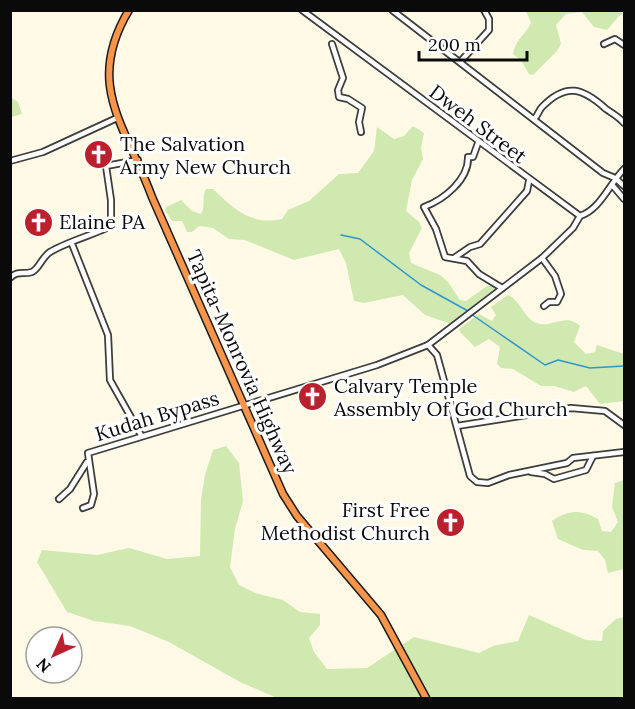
<svg xmlns="http://www.w3.org/2000/svg" width="635" height="709" font-family="Lora,serif">
<style>
.green{fill:#cfe9b0}
.lines{fill:none;stroke-linecap:round;stroke-linejoin:round}
.stream{stroke:#3095cf;stroke-width:1.5}
.minor-casing{stroke:#3d3d3d;stroke-width:8}
.highway-casing{stroke:#1b1b1b;stroke-width:9}
.minor{stroke:#fff;stroke-width:4.5}
.highway{stroke:#f8954b;stroke-width:6}
.labels{text-anchor:middle;stroke-width:6;stroke-linejoin:round;paint-order:stroke}
.street-label{font-size:20px;fill:#0a0a0a;stroke:#fff}
.poi-label{font-size:20px;fill:#0a0a0a;stroke:#fff;text-anchor:start}
</style>
<rect width="100%" height="100%" fill="#fff9e6"/>
<g class="green">
<path d="M526 11 624 10V13L619 16 607 30 594 27 582 12 566 14 556 25 561 44 557 51 533 75 529 74 521 60 513 54C515 40 525 35 531 23Z"/>
<polygon points="10,97 18,102 22,114 11,117"/>
<path d="M413 126 424 133 421 148 423 159 412 180 406 211 419 222 422 228 409 253 411 263 440 275 448 282 460 300 466 301 487 286 493 285 496 290 494 294 454 325 425 315 403 295 364 303 354 301 346 263 339 249 294 260 245 240 229 239 213 228 199 226 192 232H187L182 221H172L165 210 166 207 181 200 192 211 201 214C206 205 201 198 206 189H213C234 209 251 226 282 219L288 210 309 201 339 174 358 173 374 151 377 127 394 139 404 136Z"/>
<path d="M508 295C522 301 524 321 540 324 554 326 567 313 580 326L574 342 586 354 595 352 597 345 624 354V401L600 404 586 386 574 392 554 386H541L513 369 501 368 497 364 500 347 489 339 475 347 460 332 459 329 479 314 492 321 496 315 491 307Z"/>
<polygon points="226,446 239,463 243,501 235,529 230,567 239,585 255,593 283,600 300,612 320,614 320,625 309,638 314,652 327,669 367,668 414,637 479,653 493,646 518,641 529,615 586,640 602,641 603,631 616,619 624,617 624,698 277,698 240,682 169,642 130,626 94,621 67,612 37,562 42,550 97,555 129,548 167,559 200,556 201,500 205,475 213,450"/>
<path d="M624 480V569L608 573 605 560 598 551 583 550 558 539 552 521C568 510 581 509 598 519L602 531 611 532 618 522 612 507 615 483Z"/>
</g>
<g class="lines">
<g class="stream">
<polyline points="341,235 360,239 421,285 468,311"/>
<polyline points="471,314 545,365 558,360 590,368 624,366"/>
</g>
<defs>
<g id="minor">
<polyline points="302,10 580,216"/>
<polyline points="392,10 603,173 615,178 624,186"/>
<polyline points="332,44 343,78 338,90 339,97 348,99 362,108 359,122 361,132"/>
<polyline points="604,44 615,39 624,45"/>
<polyline points="460,62 489,30 489,19 484,10"/>
<path d="M535 118C538 115 539 110 542 107 566 82 583 88 606 109 613 114 619 117 624 123"/>
<path d="M478 143 473 157H468C469 180 443 200 424 207L436 229 445 257 467 261 479 274 502 288"/>
<polyline points="10,161 43,152 117,118"/>
<polyline points="613,186 624,199"/>
<polyline points="72,244 108,335 110,380 141,435"/>
<polyline points="454,258 470,247 480,244 527,191 529,181"/>
<polyline points="542,258 555,276 561,294 557,302 549,302 544,306"/>
<path d="M10 278C18 270 23 275 32 272 39 269 42 257 50 252 66 242 93 235 111 226V200L106 166 138 160"/>
<polyline points="428,345 437,355 470,476 477,482 488,483 509,475 567,463 573,458 624,452"/>
<polyline points="457,426 571,408 605,411 624,425"/>
<polyline points="531,472 545,474 554,479 586,470 593,456"/>
<polyline points="59,499 70,489 87,462"/>
<path d="M83 508 91 505 94 494 88 453 377 365 428 345 542 258 573 228 580 216C600 210 610 183 624 169"/>
</g>
<path id="highway" d="M129 10C84 85 126 126 152 197L283 494 297 516 381 615 426 698"/>
</defs>
<use href="#minor" class="minor-casing"/>
<use href="#highway" class="highway-casing"/>
<use href="#minor" class="minor"/>
<use href="#highway" class="highway"/>
</g>
<defs>
<symbol id="church-disc" viewBox="-11 -11 22 22"><circle r="9.5" fill="#bb202d" stroke="#fff"/><path d="M-1.2-6h2.4v3.5h3.3v2.4h-3.3V6h-2.4V-.1h-3.3v-2.4h3.3Z" fill="#fff"/></symbol>
</defs>
<g fill-rule="evenodd">
<use href="#church-disc" x="82" y="138" width="33" height="33"/>
<use href="#church-disc" x="22" y="206" width="33" height="33"/>
<use href="#church-disc" x="296" y="380" width="33" height="33"/>
<use href="#church-disc" x="434" y="506" width="33" height="33"/>
</g>
<g class="labels">
<g class="street-label">
<text transform="translate(478 124) rotate(37)" y="7">Dweh Street</text>
<text transform="translate(242 362) rotate(66)" y="7">Tapita-Monrovia Highway</text>
<text transform="translate(157 416) rotate(-17)" y="7">Kudah Bypass</text>
</g>
<g class="poi-label">
<text x="120" y="151">The Salvation<tspan x="120" dy="23">Army New Church</tspan></text>
<text x="59" y="229">Elaine PA</text>
<text x="334" y="393">Calvary Temple<tspan x="334" dy="23">Assembly Of God Church</tspan></text>
<text x="430" y="517" text-anchor="end">First Free<tspan x="430" dy="23">Methodist Church</tspan></text>
</g>
</g>
<rect width="635" height="709" fill="none" stroke="#0a0a0a" stroke-width="24"/>
<g transform="translate(54 655) rotate(225)"><circle r="28" fill="#ffffff" stroke="#9d9d9d" stroke-width="1.5"/>
<path d="M0-4.5L10 22L0 15L-10 22Z" fill="#bb202d"/>
<text y="-9" font-size="16" font-weight="bold" text-anchor="middle" fill="#0a0a0a">N</text>
</g>
<path d="M419 51v9h108v-9" fill="none" stroke="#0a0a0a" stroke-width="3"/>
<text x="428" y="51" font-size="18" fill="#0a0a0a" stroke="#ffffff" stroke-width="4.5" paint-order="stroke">200 m</text>
</svg>
